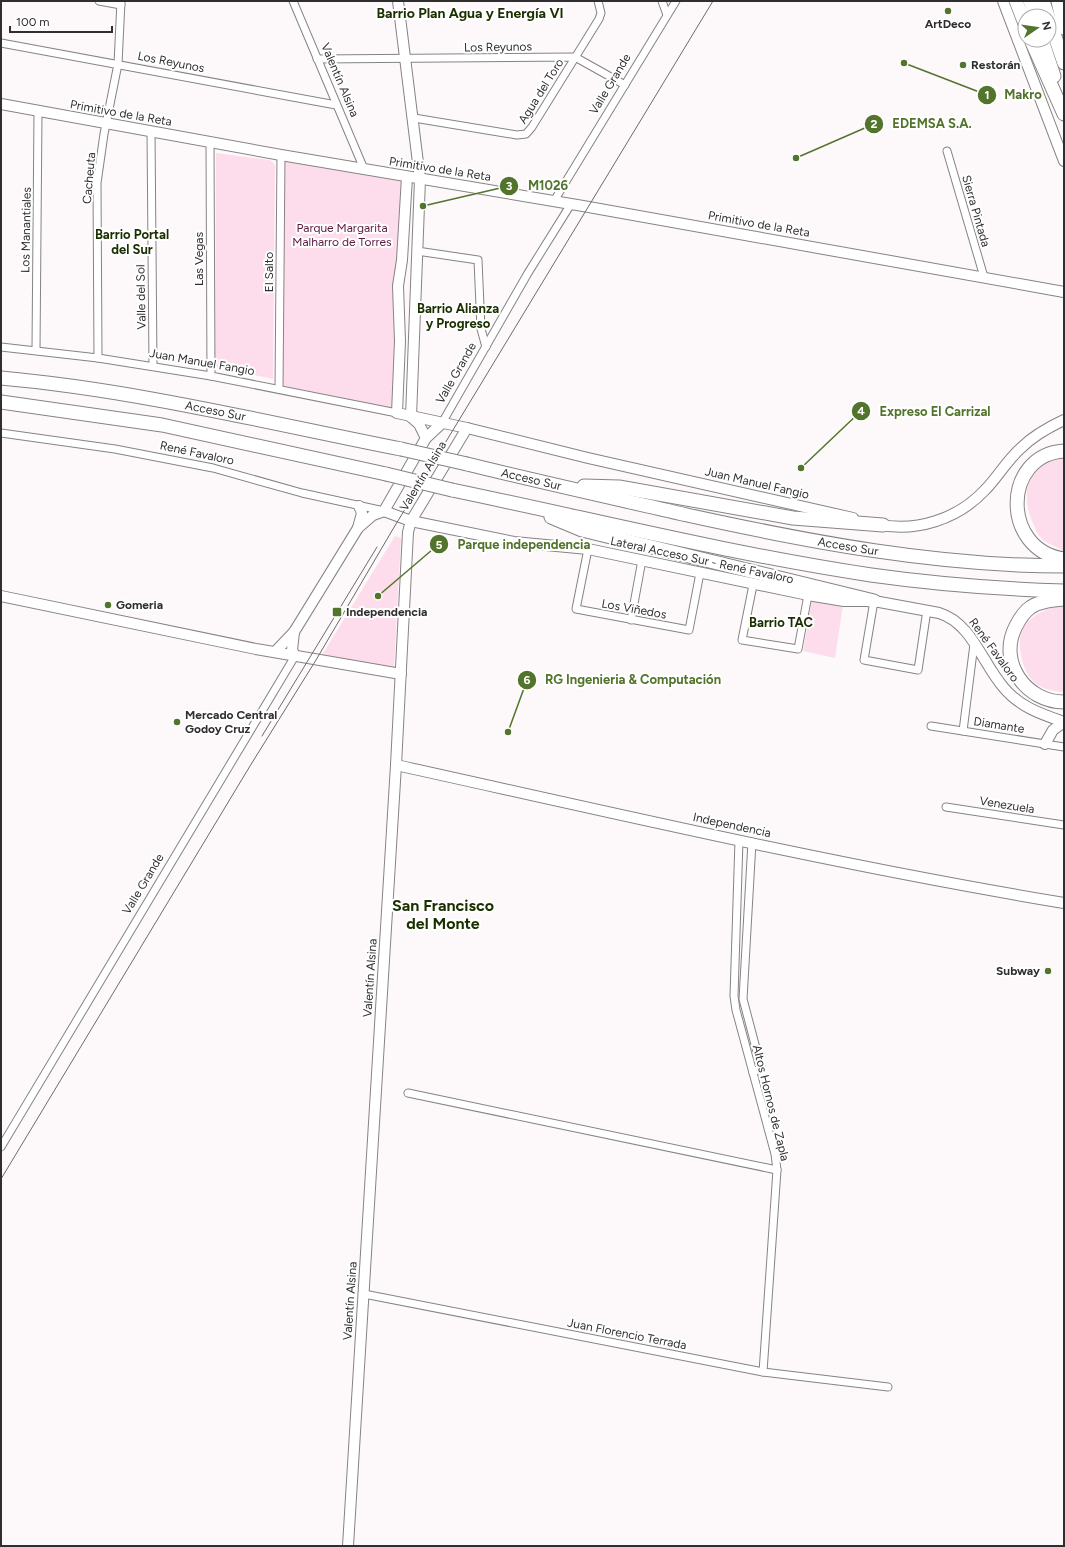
<svg xmlns="http://www.w3.org/2000/svg" width="1065" height="1547" font-family="Figtree,sans-serif">
<style>
.green{fill:#fdddeb}
.lines{fill:none;stroke-linecap:round;stroke-linejoin:round}
.street-casing{stroke:#878384;stroke-width:9}
.secondary-casing{stroke:#878384;stroke-width:12}
.highway-casing{stroke:#878384;stroke-width:15}
.street{stroke:#fff;stroke-width:7}
.secondary{stroke:#fff;stroke-width:10}
.highway{stroke:#fff;stroke-width:13}
.tram{stroke:#6c6a6b;stroke-width:1}
.highway-bridge-casing{stroke:#878384;stroke-width:15;stroke-linecap:butt}
.highway-bridge{stroke:#fff;stroke-width:13}
.poi-dot{fill:#53742c;stroke:#fff;stroke-width:1.5}
.labels{text-anchor:middle;stroke-width:4;stroke-linejoin:round;paint-order:stroke}
.poi-label{font-size:12px;font-weight:bold;fill:#302f2f;stroke:#fff;text-anchor:start}
.street-label{font-size:12px;fill:#302f2f;stroke:#fff}
.park-label{font-size:12px;fill:#5d1840;stroke:#fff}
.neighbourhood-label{font-size:13px;font-weight:bold;fill:#1b3000;stroke:#fff}
.quarter-label{font-size:14px;font-weight:bold;fill:#1b3000;stroke:#fff}
.district-label{font-size:16px;font-weight:bold;fill:#1b3000;stroke:#fff}
.leader{fill:none;stroke:#53742c;stroke-width:1.5}
.callout-dot{fill:#53742c;stroke:#fff;stroke-width:1.5}
.mark-label{font-size:12px;text-anchor:middle;font-weight:bold;fill:#fff}
.callout-label{font-size:13px;text-anchor:middle;font-weight:bold;fill:#53742c;stroke:#fff;stroke-width:4;stroke-linejoin:round;paint-order:stroke}
</style>
<rect width="100%" height="100%" fill="#fdf9fb"/>
<g class="green">
<polygon points="216,153 270,160 275,165 273,379 215,367"/>
<polygon points="281,155 407,177 397,413 279,389"/>
<path d="M1064 456V551C1057 547 1045 543 1040 537 1037 534 1035 527 1033 523 1019 493 1028 461 1064 456Z"/>
<polygon points="395,536 401,538 394,668 322,655"/>
<polygon points="812,599 843,605 835,658 803,651"/>
<path d="M1064 605V692C1056 692 1042 689 1035 683 1023 673 1015 643 1023 629 1031 614 1048 608 1064 605Z"/>
</g>
<g class="lines">
<defs>
<g id="street">
<polyline points="99,1 121,5"/>
<polyline points="293,1 364,169"/>
<polyline points="662,1 667,15"/>
<polyline points="1,43 336,105"/>
<polyline points="317,59 575,57 625,85"/>
<polyline points="414,118 517,135 526,134 532,127 599,19 601,13 598,1"/>
<polyline points="151,131 153,366"/>
<polyline points="210,142 211,376"/>
<polyline points="947,151 984,277"/>
<polyline points="554,201 676,1"/>
<polyline points="417,251 478,260 481,329 486,347"/>
<polyline points="1,347 98,358 211,376 397,413"/>
<polyline points="36,350 38,111"/>
<polyline points="98,358 97,183 104,134 118,64 121,1"/>
<polyline points="279,389 281,155"/>
<polyline points="442,423 528,273 571,204"/>
<polyline points="1,433 115,449 213,468 302,493 384,511"/>
<polyline points="588,549 576,609 689,630 700,573"/>
<polyline points="753,585 742,640 798,649 808,595"/>
<polyline points="874,601 864,660 918,670 927,610"/>
<polyline points="631,620 642,560"/>
<polyline points="931,726 1064,747"/>
<polyline points="963,731 974,644"/>
<polyline points="946,807 1064,825"/>
<polyline points="739,840 734,996 736,1010 775,1154 777,1170 763,1372"/>
<polyline points="752,842 743,999 761,1067 753,1073"/>
<polyline points="408,1093 777,1170"/>
<polyline points="1,1147 295,656"/>
<polyline points="364,1294 763,1372 888,1387"/>
</g>
<g id="secondary">
<polyline points="398,1 420,179 411,417"/>
<polyline points="1003,1 1064,161"/>
<polyline points="1,104 281,155 583,206 1064,292"/>
<polyline points="407,177 402,260 398,286 400,341 397,413 467,428 588,458 853,518"/>
<polyline points="411,417 419,424 426,438"/>
<path d="M384 511 411 521 514 542 588 549 808 595 844 601H874L939 613C972 623 982 663 1004 688 1020 707 1041 714 1064 722"/>
<polyline points="384,511 426,438 442,423"/>
<path d="M876 524C916 533 958 519 985 490 998 477 1007 460 1021 448 1033 436 1049 427 1064 420"/>
<polyline points="358,528 362,513 359,506"/>
<polyline points="1,596 256,649 401,674"/>
<polyline points="294,632 292,650 295,656"/>
<polyline points="275,652 294,632 358,528 373,515 384,511"/>
<polyline points="1045,744 1053,730 1064,722"/>
<path d="M396 765C618 814 840 866 1064 903"/>
<polyline points="348,1546 396,765 408,532 411,521 467,428"/>
</g>
<g id="highway">
<polyline points="1016,1 1025,24"/>
<polyline points="1030,1 1035,16"/>
<polyline points="1043,1 1048,16"/>
<polyline points="1058,1 1064,28"/>
<polyline points="1049,19 1064,63"/>
<polyline points="1031,40 1064,114"/>
<polyline points="1042,40 1054,76"/>
<path id="s1" d="M1 378C135 390 269 423 401 449"/>
<polyline points="1,402 162,425 386,474"/>
<path d="M1064 451C1002 455 1001 550 1064 559"/>
<path id="s2" d="M467 464C540 482 613 498 687 515 810 542 937 566 1064 566"/>
<polyline points="584,486 619,487 793,518 883,525"/>
<path d="M452 490C592 519 730 554 871 575 935 584 1000 589 1064 591"/>
<polyline points="551,517 582,530 874,601"/>
<path d="M1064 599C1053 600 1041 601 1031 607 1025 611 1019 620 1016 626 997 662 1026 702 1064 702"/>
</g>
</defs>
<use href="#street" class="street-casing"/>
<use href="#secondary" class="secondary-casing"/>
<use href="#highway" class="highway-casing"/>
<use href="#street" class="street"/>
<use href="#secondary" class="secondary"/>
<use href="#highway" class="highway"/>
<g class="tram">
<polyline points="262,736 377,547"/>
<polyline points="1,1179 250,766 316,660 393,529 713,1"/>
</g>
<defs>
<g id="highway-bridge">
<polyline points="401,449 467,464"/>
<polyline points="386,474 452,490"/>
</g>
</defs>
<use href="#highway-bridge" class="highway-bridge-casing"/>
<use href="#highway-bridge" class="highway-bridge"/>
</g>
<g class="poi-dot">
<circle cx="948" cy="11" r="4"/>
<circle cx="963" cy="65" r="4"/>
<circle cx="108" cy="605" r="4"/>
<rect x="332" y="607" width="10" height="10" rx="2"/>
<circle cx="177" cy="722" r="4"/>
<circle cx="1048" cy="971" r="4"/>
</g>
<g class="labels">
<g class="poi-label">
<text x="948" y="28" text-anchor="middle">ArtDeco</text>
<text x="971" y="69">Restorán</text>
<text x="116" y="609">Gomeria</text>
<text x="346" y="616">Independencia</text>
<text x="185" y="719">Mercado Central<tspan x="185" dy="14">Godoy Cruz</tspan></text>
<text x="1040" y="975" text-anchor="end">Subway</text>
</g>
<g class="street-label">
<text transform="translate(498 47) rotate(-1)" y="4">Los Reyunos</text>
<text transform="translate(171 62) rotate(11)" y="4">Los Reyunos</text>
<text transform="translate(340 80) rotate(67)" y="4">Valentín Alsina</text>
<text transform="translate(610 84) rotate(-59)" y="4">Valle Grande</text>
<text transform="translate(541 91) rotate(-58)" y="4">Agua del Toro</text>
<text transform="translate(121 113) rotate(10)" y="4">Primitivo de la Reta</text>
<text transform="translate(440 169) rotate(9)" y="4">Primitivo de la Reta</text>
<text transform="translate(89 178) rotate(-85)" y="4">Cacheuta</text>
<text transform="translate(976 211) rotate(74)" y="4">Sierra Pintada</text>
<text transform="translate(759 224) rotate(10)" y="4">Primitivo de la Reta</text>
<text transform="translate(26 230) rotate(-89)" y="4">Los Manantiales</text>
<text transform="translate(199 259) rotate(-90)" y="4">Las Vegas</text>
<text transform="translate(269 272) rotate(-90)" y="4">El Salto</text>
<text transform="translate(141 297) rotate(-91)" y="4">Valle del Sol</text>
<text transform="translate(202 362) rotate(10)" y="4">Juan Manuel Fangio</text>
<text transform="translate(456 373) rotate(-60)" y="4">Valle Grande</text>
<text dy="4" stroke="none"><textPath href="#s1" startOffset="217">Acceso Sur</textPath></text>
<text transform="translate(197 453) rotate(12)" y="4">René Favaloro</text>
<text transform="translate(423 476) rotate(-59)" y="4">Valentín Alsina</text>
<text dy="4" stroke="none"><textPath href="#s2" startOffset="66">Acceso Sur</textPath></text>
<text transform="translate(757 483) rotate(13)" y="4">Juan Manuel Fangio</text>
<text dy="4" stroke="none"><textPath href="#s2" startOffset="390">Acceso Sur</textPath></text>
<text transform="translate(702 560) rotate(12)" y="4">Lateral Acceso Sur - René Favaloro</text>
<text transform="translate(634 609) rotate(10)" y="4">Los Viñedos</text>
<text transform="translate(994 650) rotate(54)" y="4">René Favaloro</text>
<text transform="translate(999 725) rotate(9)" y="4">Diamante</text>
<text transform="translate(1007 805) rotate(9)" y="4">Venezuela</text>
<text transform="translate(732 825) rotate(12)" y="4">Independencia</text>
<text transform="translate(143 884) rotate(-59)" y="4">Valle Grande</text>
<text transform="translate(370 978) rotate(-86)" y="4">Valentín Alsina</text>
<text transform="translate(771 1103) rotate(76)" y="4">Altos Hornos de Zapla</text>
<text transform="translate(350 1301) rotate(-86)" y="4">Valentín Alsina</text>
<text transform="translate(627 1334) rotate(11)" y="4">Juan Florencio Terrada</text>
</g>
<g class="park-label">
<text x="342" y="232">Parque Margarita<tspan x="342" dy="14">Malharro de Torres</tspan></text>
</g>
<g class="neighbourhood-label">
<text x="132" y="239">Barrio Portal<tspan x="132" dy="15">del Sur</tspan></text>
<text x="458" y="313">Barrio Alianza<tspan x="458" dy="15">y Progreso</tspan></text>
<text x="781" y="627">Barrio TAC</text>
</g>
<g class="quarter-label">
<text x="470" y="18">Barrio Plan Agua y Energía VI</text>
</g>
<g class="district-label">
<text x="443" y="911">San Francisco<tspan x="443" dy="18">del Monte</tspan></text>
</g>
</g>
<path class="leader" d="M904 63L987 95M796 158L874 124M423 206L509 186M801 468L861 411M378 596L439 544M508 732L527 680"/>
<g class="callout-dot">
<circle cx="904" cy="63" r="4"/>
<circle cx="796" cy="158" r="4"/>
<circle cx="423" cy="206" r="4"/>
<circle cx="801" cy="468" r="4"/>
<circle cx="378" cy="596" r="4"/>
<circle cx="508" cy="732" r="4"/>
<circle cx="987" cy="95" r="10"/>
<circle cx="874" cy="124" r="10"/>
<circle cx="509" cy="186" r="10"/>
<circle cx="861" cy="411" r="10"/>
<circle cx="439" cy="544" r="10"/>
<circle cx="527" cy="680" r="10"/>
</g>
<g class="mark-label">
<text x="987" y="99">1</text>
<text x="874" y="128">2</text>
<text x="509" y="190">3</text>
<text x="861" y="415">4</text>
<text x="439" y="549">5</text>
<text x="527" y="684">6</text>
</g>
<g class="callout-label">
<text x="1023" y="99">Makro</text>
<text x="932" y="128">EDEMSA S.A.</text>
<text x="548" y="190">M1026</text>
<text x="935" y="416">Expreso El Carrizal</text>
<text x="524" y="549">Parque independencia</text>
<text x="633" y="684">RG Ingenieria &amp; Computación</text>
</g>
<rect width="1065" height="1547" fill="none" stroke="#302f2f" stroke-width="4"/>
<g transform="translate(1037 28) rotate(77)"><circle r="19" fill="#ffffff" stroke="#acacac"/>
<path d="M0-3L7 15L0 10L-7 15Z" fill="#53742c"/>
<text y="-6" font-size="11" font-weight="bold" text-anchor="middle" fill="#302f2f">N</text>
</g>
<path d="M10 26v6h102v-6" fill="none" stroke="#302f2f" stroke-width="2"/>
<text x="16" y="26" font-size="12" fill="#302f2f" stroke="#ffffff" stroke-width="3" paint-order="stroke">100 m</text>
</svg>
